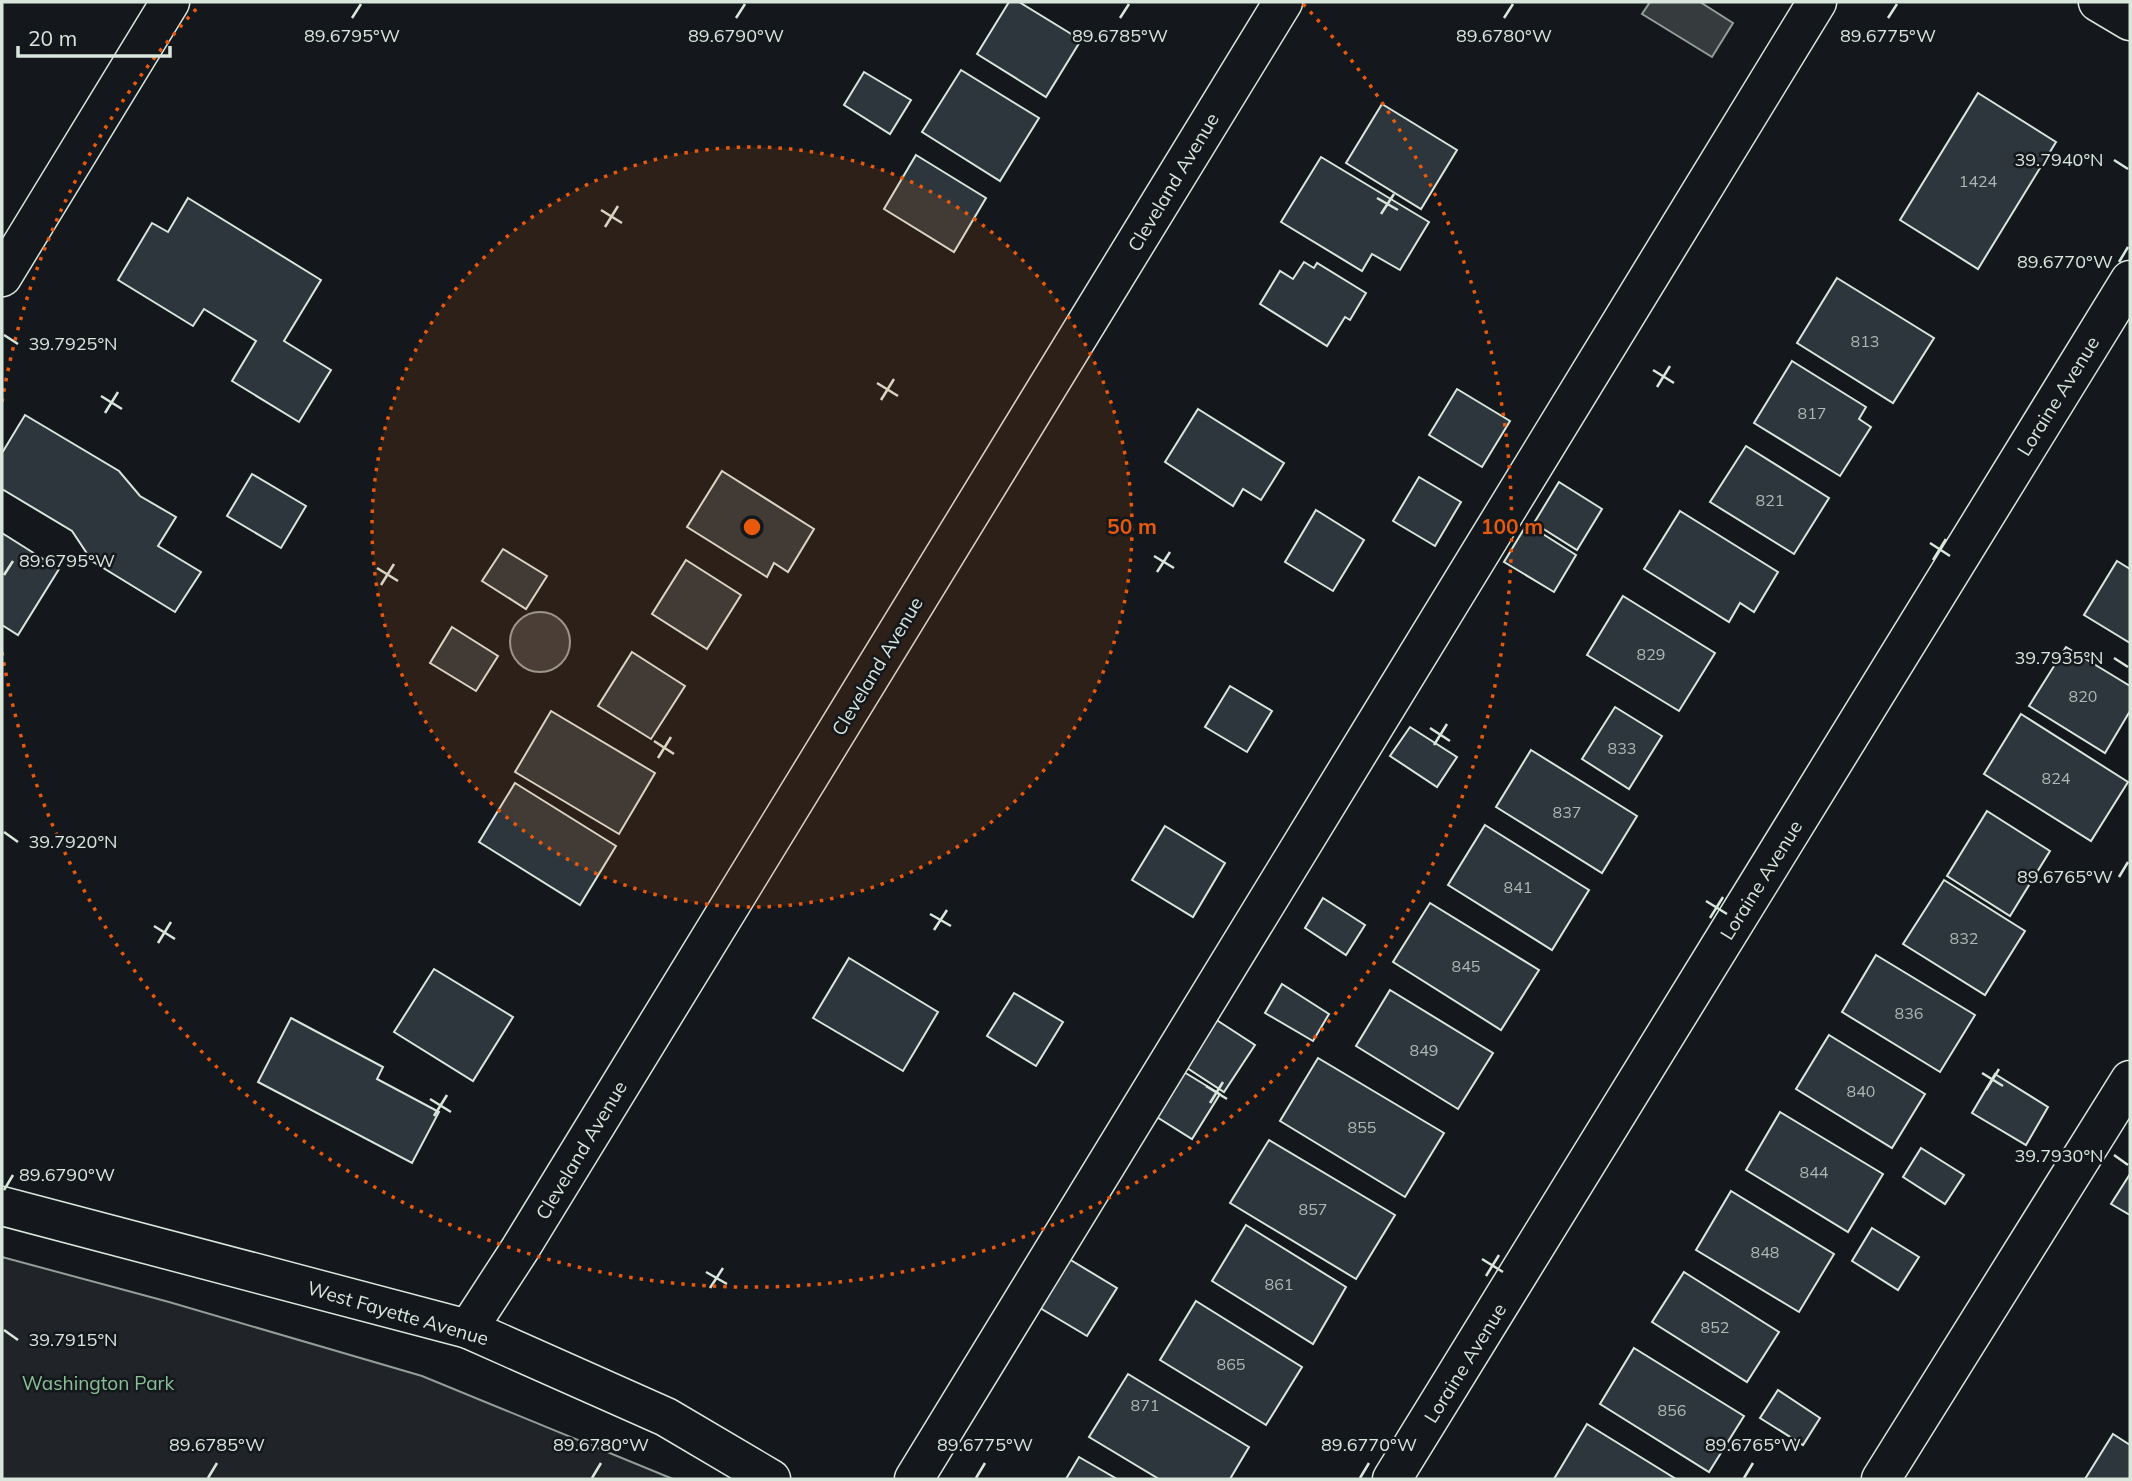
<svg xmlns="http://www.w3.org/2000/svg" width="2132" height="1481" font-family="Mulish,sans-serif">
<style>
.green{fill:#202428;stroke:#939e99;stroke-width:2}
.water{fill:#363b3e;stroke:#939e99;stroke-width:2}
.building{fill:#2c363c;stroke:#d8e6dc;stroke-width:2}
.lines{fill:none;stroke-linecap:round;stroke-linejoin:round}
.minor-casing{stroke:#d8e6dc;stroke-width:41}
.minor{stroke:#14181c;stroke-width:38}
.ticks{fill:none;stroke:#d8e6dc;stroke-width:2.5}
.ring{fill:none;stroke:#e8590c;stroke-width:3.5;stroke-dasharray:3.5 7}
.labels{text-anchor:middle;stroke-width:5;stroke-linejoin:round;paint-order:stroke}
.number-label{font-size:16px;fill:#adbab4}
.street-label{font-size:19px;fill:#d8e6dc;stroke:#14181c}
.park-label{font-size:19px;fill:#8ac095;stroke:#14181c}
.ticks-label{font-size:18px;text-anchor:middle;fill:#d8e6dc;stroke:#14181c;stroke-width:5;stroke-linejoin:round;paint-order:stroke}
.centre{fill:#e8590c;stroke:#14181c;stroke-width:3.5}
.ring-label{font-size:21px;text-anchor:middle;font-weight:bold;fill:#e8590c;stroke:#14181c;stroke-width:5;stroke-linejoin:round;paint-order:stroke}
</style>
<rect width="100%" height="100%" fill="#14181c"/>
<polygon class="green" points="2,1257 169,1302 422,1376 673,1479 2,1479"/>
<g class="water">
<polygon points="1650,2 1700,2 1733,23 1712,57 1642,14"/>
<circle cx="540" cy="642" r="30"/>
</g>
<g class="building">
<polygon points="1009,2 1019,2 1081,40 1046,97 977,54"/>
<polygon points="961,70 1039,118 1000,181 922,132"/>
<polygon points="864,72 911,100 890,134 844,105"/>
<polygon points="1978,93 2056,142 1978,269 1900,220"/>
<polygon points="1382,104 1457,150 1421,209 1346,163"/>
<polygon points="916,155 986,198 954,252 884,209"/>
<polygon points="1321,157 1429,222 1400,270 1372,254 1362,271 1281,222"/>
<polygon points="188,198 321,280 284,341 331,370 299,422 232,381 256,341 204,309 193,326 118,280 152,223 168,232"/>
<polygon points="1304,262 1314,268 1317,263 1366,293 1350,320 1345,317 1327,346 1260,304 1280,271 1293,279"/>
<polygon points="1837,278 1934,338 1893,403 1797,343"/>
<polygon points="1792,361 1866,407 1859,419 1871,427 1840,476 1754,423"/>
<polygon points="1457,389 1510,421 1482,467 1429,435"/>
<polygon points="1198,409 1284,463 1261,500 1243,489 1233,506 1165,462"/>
<polygon points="25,415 119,471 140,496 176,517 158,546 201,572 175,612 92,561 72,531 2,489 2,453"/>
<polygon points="1746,446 1829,498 1794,554 1710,502"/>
<polygon points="722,471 814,529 788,572 774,563 767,577 687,527"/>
<polygon points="252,474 306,506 281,548 227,516"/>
<polygon points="1419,477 1461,502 1435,546 1393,521"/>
<polygon points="1559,482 1602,509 1577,550 1534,523"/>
<polygon points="1316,510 1364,540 1333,591 1285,562"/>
<polygon points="1680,511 1778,572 1754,612 1740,603 1729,622 1644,569"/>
<polygon points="1527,524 1576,555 1554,592 1504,562"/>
<polygon points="2,533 59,569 18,635 2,625"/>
<polygon points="503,549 547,576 526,609 482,581"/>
<polygon points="686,560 741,595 707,649 652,614"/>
<polygon points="2117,561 2130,569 2130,643 2084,615"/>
<polygon points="1623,596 1715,653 1679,711 1587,655"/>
<polygon points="452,627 498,656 476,691 430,663"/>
<polygon points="2066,647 2130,686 2130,711 2105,753 2029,706"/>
<polygon points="632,652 685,686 651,739 598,706"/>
<polygon points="1230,686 1272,711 1247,752 1205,727"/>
<polygon points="1615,707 1662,736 1629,789 1582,759"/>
<polygon points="551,711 655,773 619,834 515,772"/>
<polygon points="2021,714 2128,782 2091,841 1984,774"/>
<polygon points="1410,727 1457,757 1437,787 1390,756"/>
<polygon points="1531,750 1637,816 1602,873 1496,807"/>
<polygon points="515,783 616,846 580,905 479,842"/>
<polygon points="1987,811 2050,851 2010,916 1947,876"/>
<polygon points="1485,825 1589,890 1552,950 1448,885"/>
<polygon points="1165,826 1225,863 1193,917 1132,880"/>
<polygon points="1944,880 2025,931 1985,995 1903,944"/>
<polygon points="1323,898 1365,925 1346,955 1305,928"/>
<polygon points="1430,903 1539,970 1501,1030 1393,962"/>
<polygon points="1876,955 1975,1015 1940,1072 1842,1012"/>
<polygon points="849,958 938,1012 903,1071 813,1018"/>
<polygon points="434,969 513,1017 473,1081 394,1032"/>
<polygon points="1282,984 1329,1014 1313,1041 1265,1013"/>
<polygon points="1390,990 1493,1053 1458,1109 1356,1046"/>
<polygon points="1014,993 1063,1022 1036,1066 987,1036"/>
<polygon points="291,1018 383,1067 377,1079 439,1112 412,1163 258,1082"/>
<polygon points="1215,1019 1255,1045 1224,1092 1184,1066"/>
<polygon points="1829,1035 1925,1094 1892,1148 1796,1089"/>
<polygon points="1318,1058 1444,1133 1405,1197 1280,1121"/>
<polygon points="1179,1069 1220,1094 1192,1139 1152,1114"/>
<polygon points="1995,1074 2048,1107 2026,1145 1972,1113"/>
<polygon points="1780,1112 1883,1174 1848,1232 1746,1170"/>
<polygon points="1269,1140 1395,1215 1356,1279 1230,1203"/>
<polygon points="1921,1148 1964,1175 1945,1204 1903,1177"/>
<polygon points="2130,1174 2130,1215 2111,1204"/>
<polygon points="1731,1191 1834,1254 1799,1312 1696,1250"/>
<polygon points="1246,1225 1346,1287 1313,1344 1212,1281"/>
<polygon points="1872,1228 1919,1257 1898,1290 1852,1261"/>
<polygon points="1069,1259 1117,1288 1087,1336 1040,1308"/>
<polygon points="1684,1272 1779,1332 1747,1382 1652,1322"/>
<polygon points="1196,1301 1302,1367 1266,1425 1160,1360"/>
<polygon points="1634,1348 1744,1416 1709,1472 1600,1404"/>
<polygon points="1128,1374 1249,1447 1230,1479 1159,1479 1089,1437"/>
<polygon points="1778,1390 1820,1418 1803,1445 1760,1418"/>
<polygon points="1587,1424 1676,1479 1554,1479"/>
<polygon points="2113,1434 2130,1445 2130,1479 2085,1479"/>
<polygon points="1079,1457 1117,1479 1066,1479"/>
</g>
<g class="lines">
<defs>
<g id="minor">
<polyline points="2098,2 2130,21"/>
<polyline points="2,277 170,2"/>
<polyline points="2,1206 468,1329 666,1417 771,1479"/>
<polyline points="468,1329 520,1249 1283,2"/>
<polyline points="914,1479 1817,2"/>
<polyline points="1392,1479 2130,280"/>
<polyline points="1881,1479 2130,1080"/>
</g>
</defs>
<use href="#minor" class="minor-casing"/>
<use href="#minor" class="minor"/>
</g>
<path class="ticks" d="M352 18 361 4M736 18 745 4M1120 18 1129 4M1504 18 1513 4M1888 18 1897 4M2114 160 2128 169M1377 198 1398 210M601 210 622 223M1381 214 1394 194M605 227 618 206M2119 262 2128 247M4 335 18 344M1653 370 1674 383M877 383 898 396M1657 387 1670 366M101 396 122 409M881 400 894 379M105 413 118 392M1930 543 1950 556M1154 556 1174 568M1933 560 1946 539M377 568 398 581M1157 572 1170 552M4 575 13 561M381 585 394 564M2114 658 2128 667M1430 728 1450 741M654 741 674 754M1434 745 1447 724M658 758 671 737M4 832 18 842M2119 877 2128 862M1706 901 1727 914M930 914 951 926M1710 918 1723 897M154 926 175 939M934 930 947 910M158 943 171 922M1982 1073 2003 1086M1206 1086 1227 1099M1986 1090 1999 1069M430 1099 451 1112M1210 1103 1223 1082M434 1116 447 1095M2114 1155 2128 1165M4 1190 13 1175M1482 1259 1503 1272M706 1272 727 1284M1486 1276 1499 1255M710 1288 723 1268M4 1330 18 1340M208 1478 217 1463M592 1478 601 1463M976 1478 985 1463M1360 1478 1369 1463M1744 1478 1753 1463"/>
<circle cx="752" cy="527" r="380" fill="#e8590c" fill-opacity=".12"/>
<g class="ring">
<circle cx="752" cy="527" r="380"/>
<path d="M2 402A760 760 0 0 1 201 4M1303 4A760 760 0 1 1 2 652"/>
</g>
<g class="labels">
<g class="number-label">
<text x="1978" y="187">1424</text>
<text x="1865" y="347">813</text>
<text x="1812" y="419">817</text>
<text x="1770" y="506">821</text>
<text x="1651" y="660">829</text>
<text x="2083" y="702">820</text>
<text x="1622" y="754">833</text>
<text x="2056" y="784">824</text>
<text x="1567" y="818">837</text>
<text x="1518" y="893">841</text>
<text x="1964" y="944">832</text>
<text x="1466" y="972">845</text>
<text x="1909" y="1019">836</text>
<text x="1424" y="1056">849</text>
<text x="1861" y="1097">840</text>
<text x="1362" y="1133">855</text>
<text x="1814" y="1178">844</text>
<text x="1313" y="1215">857</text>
<text x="1765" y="1258">848</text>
<text x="1279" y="1290">861</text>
<text x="1715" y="1333">852</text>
<text x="1231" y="1370">865</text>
<text x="1145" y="1411">871</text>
<text x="1672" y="1416">856</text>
</g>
<g class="street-label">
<text transform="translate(1173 182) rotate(-59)" y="7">Cleveland Avenue</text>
<text transform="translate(2058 396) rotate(-58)" y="7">Loraine Avenue</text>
<text transform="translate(877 666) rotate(-59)" y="7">Cleveland Avenue</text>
<text transform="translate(1761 880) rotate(-58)" y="7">Loraine Avenue</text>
<text transform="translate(581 1150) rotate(-59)" y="7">Cleveland Avenue</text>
<text transform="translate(398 1313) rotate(16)" y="7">West Fayette Avenue</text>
<text transform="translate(1465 1363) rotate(-58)" y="7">Loraine Avenue</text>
</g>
<g class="park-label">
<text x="98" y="1390">Washington Park</text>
</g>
</g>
<g class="ticks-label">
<text x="352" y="42">89.6795°W</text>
<text x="736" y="42">89.6790°W</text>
<text x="1120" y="42">89.6785°W</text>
<text x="1504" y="42">89.6780°W</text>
<text x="1888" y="42">89.6775°W</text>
<text x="2059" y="166">39.7940°N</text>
<text x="2065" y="268">89.6770°W</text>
<text x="73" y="350">39.7925°N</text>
<text x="67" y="567">89.6795°W</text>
<text x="2059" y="664">39.7935°N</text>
<text x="73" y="848">39.7920°N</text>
<text x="2065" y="883">89.6765°W</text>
<text x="2059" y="1162">39.7930°N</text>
<text x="67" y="1181">89.6790°W</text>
<text x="73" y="1346">39.7915°N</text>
<text x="217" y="1451">89.6785°W</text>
<text x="601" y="1451">89.6780°W</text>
<text x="985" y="1451">89.6775°W</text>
<text x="1369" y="1451">89.6770°W</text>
<text x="1753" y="1451">89.6765°W</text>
</g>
<circle cx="752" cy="527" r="10" class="centre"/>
<g class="ring-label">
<text x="1132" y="534">50 m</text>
<text x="1512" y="534">100 m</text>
</g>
<rect width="2132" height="1481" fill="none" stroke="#d8e6dc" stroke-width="7"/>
<path d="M18 46v10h152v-10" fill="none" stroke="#d8e6dc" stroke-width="3.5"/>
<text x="28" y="46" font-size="21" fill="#d8e6dc" stroke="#14181c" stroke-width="5" paint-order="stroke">20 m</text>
</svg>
